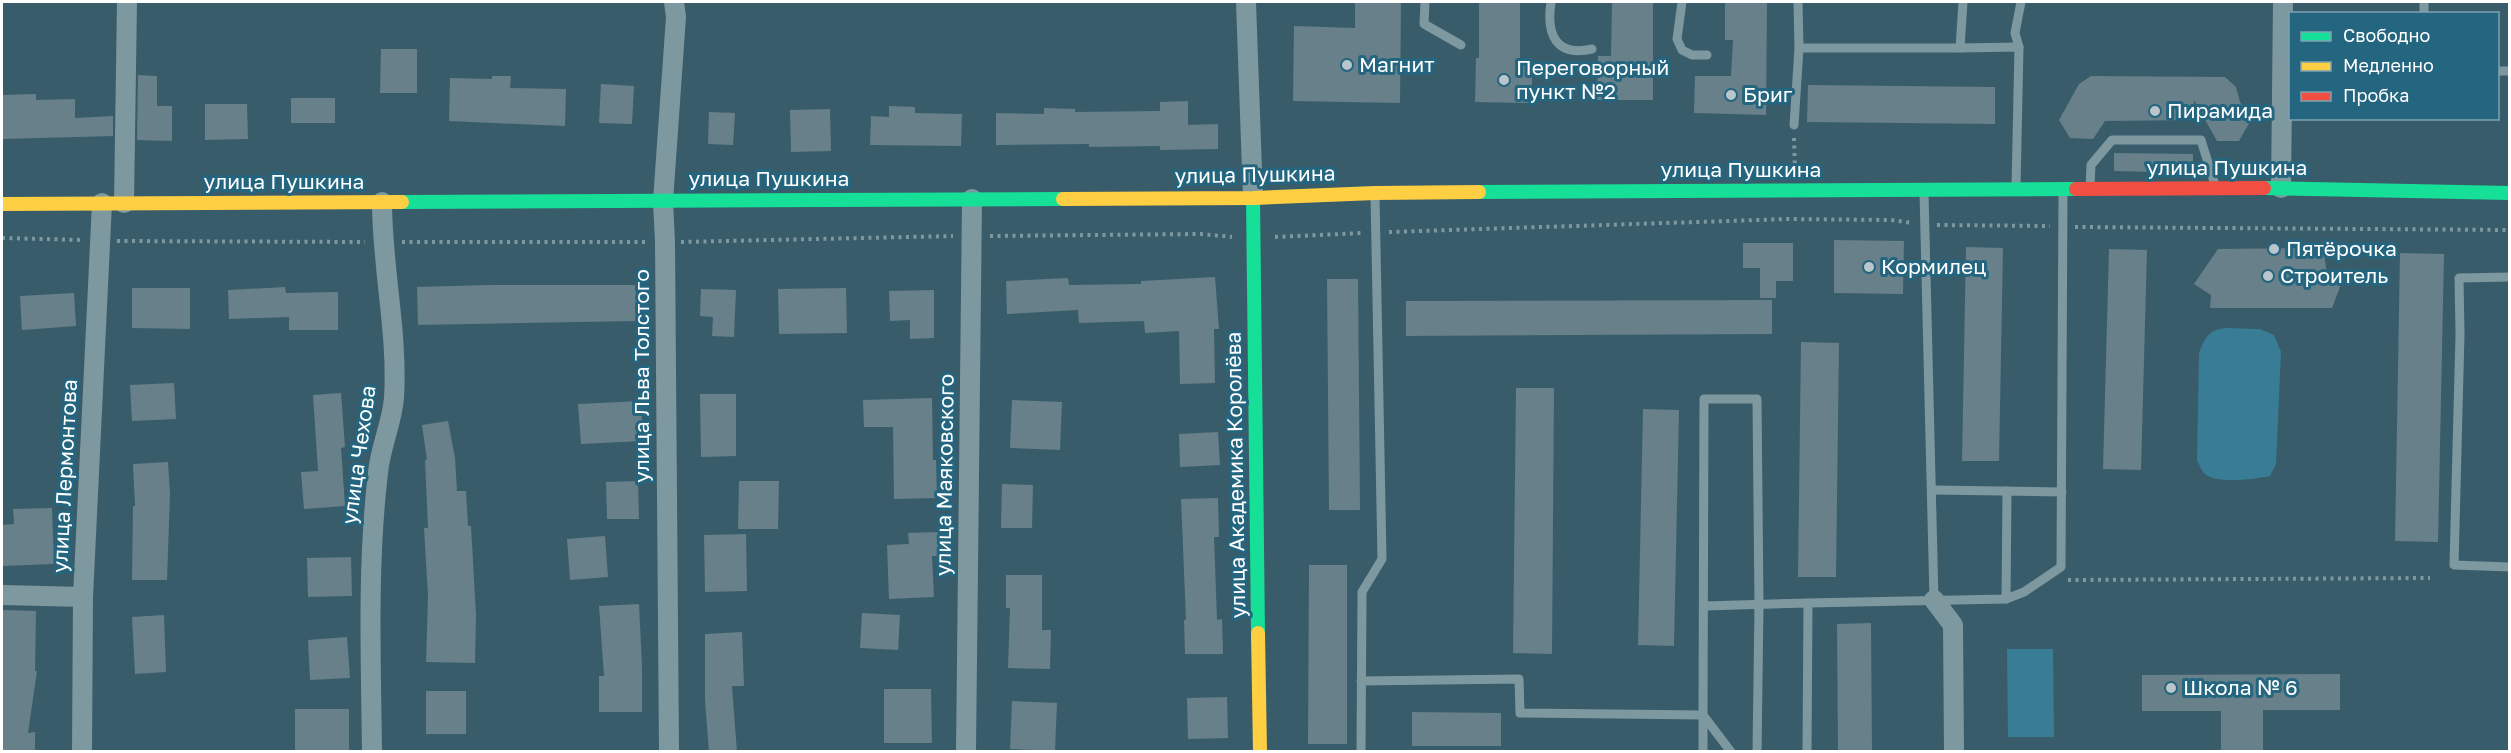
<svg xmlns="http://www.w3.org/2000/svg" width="2511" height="753" font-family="'Golos Text',sans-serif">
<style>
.green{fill:#387c95}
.building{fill:#67808a}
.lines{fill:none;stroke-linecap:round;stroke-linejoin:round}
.path{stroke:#7e98a0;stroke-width:4;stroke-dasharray:3 4.5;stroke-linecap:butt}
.lane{stroke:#7e98a0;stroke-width:9}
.street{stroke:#7e98a0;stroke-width:20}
.fast{stroke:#16e098;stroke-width:14}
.slow{stroke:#ffcf43;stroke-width:14}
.jam{stroke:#f24e42;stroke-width:14}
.poi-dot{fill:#bac6cb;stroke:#24657f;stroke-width:2}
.labels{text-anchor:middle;stroke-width:6;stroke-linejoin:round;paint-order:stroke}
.poi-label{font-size:21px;fill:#fff;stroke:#24657f;text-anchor:start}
.street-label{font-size:21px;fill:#fff;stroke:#24657f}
</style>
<rect width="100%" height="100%" fill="#395c6a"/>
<g class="green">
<path d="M2260 329 2274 335 2281 352 2276 464 2270 476C2254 479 2216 485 2204 473 2201 470 2199 464 2197 460L2199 354C2209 319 2228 330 2260 329Z"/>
<polygon points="2007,649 2053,649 2054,737 2008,737"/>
</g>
<g class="building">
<polygon points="1355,2 1401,2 1400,103 1293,101 1294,26 1355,28"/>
<polygon points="1479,2 1520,2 1520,58 1532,58 1532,103 1475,102 1476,58 1479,58"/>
<polygon points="1612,2 1653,2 1653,100 1597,100 1598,56 1611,56"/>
<polygon points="1725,2 1767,2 1766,115 1694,113 1695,76 1731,76 1733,40 1725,40"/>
<polygon points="381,49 417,49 417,93 380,93"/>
<polygon points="138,75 157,76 157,106 172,106 172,141 137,140"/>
<polygon points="492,76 511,76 510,88 566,89 565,126 449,121 450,78 492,79"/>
<polygon points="2091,76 2225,77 2236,87 2240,102 2251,120 2239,141 2217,141 2194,100 2194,120 2105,121 2093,139 2070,138 2059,120 2079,84"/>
<polygon points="601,84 634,86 632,124 599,123"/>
<polygon points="1808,85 1995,87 1995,124 1807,122"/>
<polygon points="36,94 36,100 75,99 75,118 113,116 113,136 2,139 2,95"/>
<rect x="291" y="98" width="44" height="25"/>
<polygon points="1188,101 1188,125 1218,124 1218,149 1160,150 1160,146 1089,147 1089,144 996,145 996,113 1044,114 1044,108 1075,109 1075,112 1160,111 1160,102"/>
<polygon points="205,104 247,104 248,139 205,140"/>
<polygon points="889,106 915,107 915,113 962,114 961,146 870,145 871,116 889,117"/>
<polygon points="830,109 831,151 791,152 790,110"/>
<polygon points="709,112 735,113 733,145 708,144"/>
<polygon points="2114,153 2193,154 2193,173 2114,171"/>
<polygon points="1834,240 1904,241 1903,294 1834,293"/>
<polygon points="1743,243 1793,243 1793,281 1776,281 1776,298 1760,298 1760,268 1743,268"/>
<polygon points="1966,247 2003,248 1999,461 1962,461"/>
<polygon points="2323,248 2327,273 2343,279 2332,308 2210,308 2211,295 2194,284 2218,249"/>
<polygon points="2109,249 2147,250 2141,470 2103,469"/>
<polygon points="2400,253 2444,254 2438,542 2395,541"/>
<polygon points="1215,277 1219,329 1214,329 1215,383 1180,384 1179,331 1145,333 1144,321 1079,323 1078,310 1007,314 1006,281 1068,278 1069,285 1141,284 1141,281"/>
<polygon points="1327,279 1358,279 1360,510 1329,510"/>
<polygon points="489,285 636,285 636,321 418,325 417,287"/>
<polygon points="285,287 286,293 338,292 338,330 289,330 289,317 229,319 228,290"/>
<polygon points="132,288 190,288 190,329 132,328"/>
<polygon points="846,288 847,333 779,334 778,289"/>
<polygon points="701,289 736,290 734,337 712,336 713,317 700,316"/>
<polygon points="934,290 934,338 910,339 910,320 890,321 889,291"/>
<polygon points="74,293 76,326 22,330 20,296"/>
<polygon points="1772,300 1772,334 1406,336 1406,301"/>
<polygon points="1801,342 1839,343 1836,577 1798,577"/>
<polygon points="174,383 176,419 132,421 130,385"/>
<polygon points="1516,388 1554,388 1552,654 1513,653"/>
<polygon points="341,393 345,447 341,448 345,506 304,509 301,472 318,471 313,395"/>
<polygon points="700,394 736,394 736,456 701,457"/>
<polygon points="932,398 933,460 936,460 937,498 894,499 893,427 864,427 863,400"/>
<polygon points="1012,400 1062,402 1060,450 1010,448"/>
<polygon points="641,401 643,441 581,444 578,404"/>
<polygon points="1643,409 1679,410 1674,646 1638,645"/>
<polygon points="448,421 455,458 457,491 466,491 468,526 471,526 476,615 475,663 426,662 428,596 424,528 428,528 425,460 427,460 422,425"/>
<polygon points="1218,432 1220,465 1180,467 1179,434"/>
<polygon points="168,462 170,494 167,580 132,580 133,506 135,506 133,464"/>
<polygon points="638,481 639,519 607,519 606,482"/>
<polygon points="739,481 779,481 778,529 738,529"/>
<polygon points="1002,484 1033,485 1032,528 1001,528"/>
<polygon points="1218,498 1219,537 1214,537 1217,620 1222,619 1223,654 1185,654 1184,620 1186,620 1181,499"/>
<polygon points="52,508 54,564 2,566 2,525 14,524 13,509"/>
<polygon points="938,532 939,556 932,556 934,597 889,599 887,545 909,544 908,533"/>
<polygon points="746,534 747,591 705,592 704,535"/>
<polygon points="605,536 608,577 570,580 567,539"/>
<polygon points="351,557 352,596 308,597 307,558"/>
<polygon points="1309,565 1347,565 1347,744 1308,744"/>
<polygon points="1006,575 1042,575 1042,630 1051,630 1050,669 1008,668 1010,608 1006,608"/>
<polygon points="639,604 642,666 642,712 599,712 599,676 604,676 599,606"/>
<polygon points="2,610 36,611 35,671 37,671 28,733 35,732 35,752 2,752"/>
<polygon points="862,613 900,615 898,650 860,648"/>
<polygon points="164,615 166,672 135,674 132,617"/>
<polygon points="1871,623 1872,752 1838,752 1837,624"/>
<polygon points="742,632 744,686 732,686 737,752 709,752 705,700 705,634"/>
<polygon points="347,637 350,678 310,680 308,640"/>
<polygon points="2340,674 2340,710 2263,710 2263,752 2221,752 2221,711 2142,711 2142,675"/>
<polygon points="884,689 931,689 932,743 884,743"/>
<rect x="426" y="691" width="40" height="43"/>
<polygon points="1227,697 1228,738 1188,739 1187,698"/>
<polygon points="1012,701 1057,703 1055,751 1010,749"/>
<rect x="295" y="709" width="54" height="43"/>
<polygon points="1412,712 1501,713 1501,746 1412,746"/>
</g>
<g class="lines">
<g class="path">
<polyline points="1794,138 1795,170"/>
<polyline points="1937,225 2050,226"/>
<polyline points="2075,227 2510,230"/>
<polyline points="1389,232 1788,219 1891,220 1912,223"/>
<polyline points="990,236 1201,234 1232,237"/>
<polyline points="1275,237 1363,233"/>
<polyline points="2,238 83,240"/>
<polyline points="117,241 365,242"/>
<polyline points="402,242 647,242"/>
<polyline points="681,242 953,236"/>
<polyline points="2068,580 2430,578"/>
</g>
<g class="lane">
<polyline points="1425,2 1424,24 1461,45"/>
<path d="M1551 2C1546 35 1556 57 1592 49"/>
<polyline points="1682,2 1677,39 1682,50 1692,55 1707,55"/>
<polyline points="1963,2 1960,48 2019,47 2016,187"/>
<polyline points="2424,14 2424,2"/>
<polyline points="2019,47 2015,33 2021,2"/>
<polyline points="1799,48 1960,48"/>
<polyline points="2498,71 2510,71"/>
<polyline points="1794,125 1799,48 1798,2"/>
<polyline points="2090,187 2091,165 2112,140 2201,140 2215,185"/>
<polyline points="1924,193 1934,600"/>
<polyline points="2510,277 2459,278 2460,334 2454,565 2510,567"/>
<polyline points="1932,490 2062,492"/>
<polyline points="2006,599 2007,491"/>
<polyline points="1704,606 1808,603"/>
<polyline points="1361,681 1519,679 1520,713 1703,715 1703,752"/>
<polyline points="1361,752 1362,592 1382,559 1375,195"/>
<polyline points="1731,752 1703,715 1704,399 1757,399 1759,605 1757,752"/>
<polyline points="1807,752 1808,603 2006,599 2024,592 2061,567 2063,192"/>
</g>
<g class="street">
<polyline points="1246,2 1253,198"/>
<polyline points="2281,188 2283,2"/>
<polyline points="124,203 127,2"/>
<polyline points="2,595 83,597"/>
<polyline points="1934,600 1953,625 1954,752"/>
<polyline points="82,752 83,597 102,203"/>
<path d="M372 752C371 659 367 566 378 473 380 448 392 423 394 398 398 332 382 268 382 202"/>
<polyline points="669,752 665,242 663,201 676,17 674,2"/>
<polyline points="966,752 972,199"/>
</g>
<g class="fast">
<polyline points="2264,188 2510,193"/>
<polyline points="1479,192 2076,189"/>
<polyline points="1253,198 1258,633"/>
<polyline points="402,202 1063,199"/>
</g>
<g class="slow">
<polyline points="1063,199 1253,198 1375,193 1479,192"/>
<polyline points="2,204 402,202"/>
<polyline points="1258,633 1260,752"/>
</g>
<polyline class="jam" points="2076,189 2264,188"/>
</g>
<g class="poi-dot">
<circle cx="1347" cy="65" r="6"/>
<circle cx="1504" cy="80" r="6"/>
<circle cx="1731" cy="95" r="6"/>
<circle cx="2155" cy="111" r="6"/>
<circle cx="2274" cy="249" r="6"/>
<circle cx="1869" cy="267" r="6"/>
<circle cx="2268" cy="276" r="6"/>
<circle cx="2171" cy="688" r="6"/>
</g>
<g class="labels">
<g class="poi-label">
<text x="1359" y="72">Магнит</text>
<text x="1516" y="75">Переговорный<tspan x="1516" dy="24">пункт №2</tspan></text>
<text x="1743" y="102">Бриг</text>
<text x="2167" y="118">Пирамида</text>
<text x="2286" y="256">Пятёрочка</text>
<text x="1881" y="274">Кормилец</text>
<text x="2280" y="283">Строитель</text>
<text x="2183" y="695">Школа № 6</text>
</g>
<g class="street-label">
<text x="2227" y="175">улица Пушкина</text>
<text x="1741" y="177">улица Пушкина</text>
<text transform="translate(1255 175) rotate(-1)" y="7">улица Пушкина</text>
<text x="769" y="186">улица Пушкина</text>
<text x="284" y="189">улица Пушкина</text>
<text transform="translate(642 376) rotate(-90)" y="7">улица Льва Толстого</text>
<text transform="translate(359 455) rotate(-82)" y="7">улица Чехова</text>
<text transform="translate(945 475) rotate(-89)" y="7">улица Маяковского</text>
<text transform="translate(1236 475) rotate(-91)" y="7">улица Академика Королёва</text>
<text transform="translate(65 476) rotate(-87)" y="7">улица Лермонтова</text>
</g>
</g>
<rect width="2511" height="753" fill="none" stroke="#ffffff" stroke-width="6"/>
<rect x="2289" y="12" width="210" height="108" fill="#24657f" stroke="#7ca3b2" stroke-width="1.5"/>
<rect x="2301" y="32" width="30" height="9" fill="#16e098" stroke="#7ca3b2" stroke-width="1.5"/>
<text x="2343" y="42" font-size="18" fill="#ffffff">Свободно</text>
<rect x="2301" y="62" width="30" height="9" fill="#ffcf43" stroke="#7ca3b2" stroke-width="1.5"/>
<text x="2343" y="72" font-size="18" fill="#ffffff">Медленно</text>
<rect x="2301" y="92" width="30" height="9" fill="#f24e42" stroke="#7ca3b2" stroke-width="1.5"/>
<text x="2343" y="102" font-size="18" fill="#ffffff">Пробка</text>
</svg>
